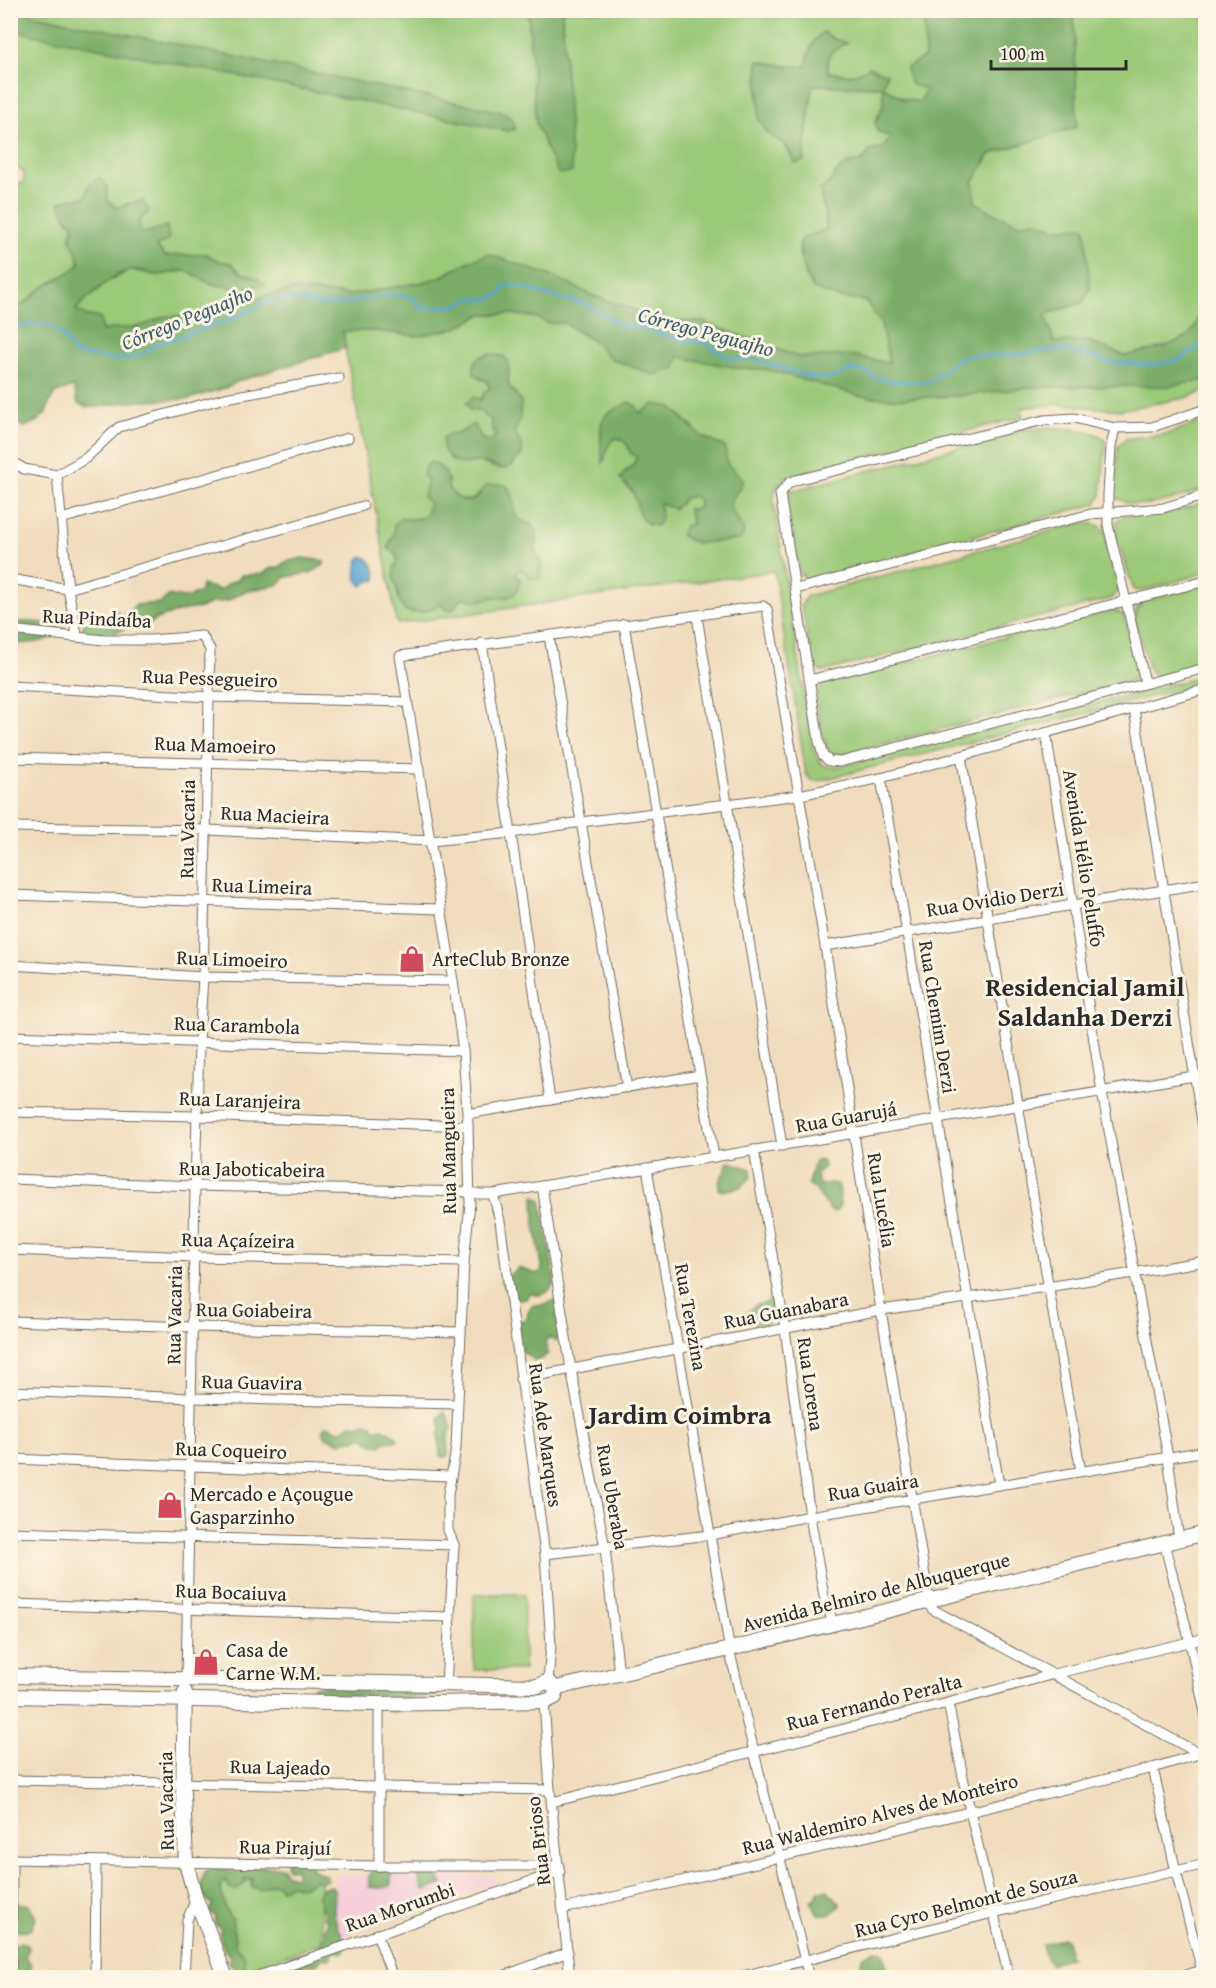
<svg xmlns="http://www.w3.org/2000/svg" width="1216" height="1988" font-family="'Gentium Book Plus',serif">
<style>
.built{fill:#f5cfda}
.green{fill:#9bc978;stroke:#637a52;stroke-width:1.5;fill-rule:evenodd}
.forest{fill:#7cad68;stroke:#546c4a;stroke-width:1.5}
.water{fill:#56a6d0;stroke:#40687e;stroke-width:1.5}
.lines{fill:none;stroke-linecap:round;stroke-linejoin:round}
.stream{stroke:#56a6d0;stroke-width:3}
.street-casing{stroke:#70695e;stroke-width:11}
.secondary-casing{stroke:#70695e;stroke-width:16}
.street{stroke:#fff;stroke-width:9}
.secondary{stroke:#fff;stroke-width:14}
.labels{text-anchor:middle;stroke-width:6;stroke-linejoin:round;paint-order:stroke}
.street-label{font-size:20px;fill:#2b2b2b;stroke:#fcf5e5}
.poi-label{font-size:20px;fill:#2b2b2b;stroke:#fcf5e5;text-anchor:start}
.water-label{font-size:21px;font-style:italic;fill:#3c5c6d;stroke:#fcf5e5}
.district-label{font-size:26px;font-weight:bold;fill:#2b2b2b;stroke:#fcf5e5}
</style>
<rect width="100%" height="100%" fill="#fcf5e5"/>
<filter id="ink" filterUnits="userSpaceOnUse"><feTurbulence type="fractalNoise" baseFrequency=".0167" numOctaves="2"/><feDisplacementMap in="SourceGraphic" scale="12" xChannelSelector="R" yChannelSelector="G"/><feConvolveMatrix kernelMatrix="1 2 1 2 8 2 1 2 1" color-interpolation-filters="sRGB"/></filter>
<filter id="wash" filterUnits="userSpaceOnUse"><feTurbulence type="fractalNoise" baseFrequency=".008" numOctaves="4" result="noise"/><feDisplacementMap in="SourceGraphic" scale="24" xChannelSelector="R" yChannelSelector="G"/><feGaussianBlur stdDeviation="1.35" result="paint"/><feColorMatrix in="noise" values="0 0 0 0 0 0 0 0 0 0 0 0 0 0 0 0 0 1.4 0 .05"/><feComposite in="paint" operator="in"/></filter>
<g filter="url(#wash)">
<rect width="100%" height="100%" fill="#f0ddbd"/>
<polygon class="built" points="336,1875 494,1876 494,1884 334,1941"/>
<g class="green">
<path d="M11 11H528L536 122 564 43 562 11H924L926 89 921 102 904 99 883 87V106L875 123 891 137 883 148 870 151 862 161 848 163 831 183 820 190 827 229 801 239 799 252 807 278 839 298 866 301 881 323 889 362C874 362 866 357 852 356 833 354 815 360 795 356L703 322 669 321 593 296 557 278 468 262 434 280 350 295 293 290C285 294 277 292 269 295 255 299 246 302 231 300 214 322 195 316 171 316 161 316 153 322 144 325 131 329 116 327 102 331L100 318 87 316 75 310 84 300 95 293 105 283 131 270 157 275 185 271 225 286 252 288 264 284 254 277 241 273 231 263 218 261 206 254 165 256 156 245 167 226 141 235 139 221 129 203 117 208 89 185 85 198H72L65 216 74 226 70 239 76 251 80 263C70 274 60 278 47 285 34 292 25 307 11 310 11 297 17 290 17 277L11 276V182L17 185 24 182V172L11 164V29L508 131 515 129 513 120 502 112ZM823 32 834 39 828 61V72C844 74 855 78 869 67L874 70 883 87 812 85C812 111 804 135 804 161L795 163 758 99V61L786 66H806Z"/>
<polygon points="1074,11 1205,11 1205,292 1196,326 1187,338 1164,347 1125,356 1087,341 1054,342 1045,314 1082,303 1055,228 1034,221 1020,224 991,212 975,202 973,182 990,154 1077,127"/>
<path d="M482 314H513L538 318 547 323H565L595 342 610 358 618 362 677 356 739 368 765 369 799 377 955 396 1035 387 1169 386 1205 380V391L1185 398 1120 410 1059 404 1021 408 1023 417 786 477 776 488 773 499 813 749 821 764 829 767H838L1205 676V683L818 781 811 780 806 774 774 571 397 624 342 331H376L417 336 456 328ZM509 371 508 380 510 388 517 394 520 418 515 432 516 459 512 466 498 469 477 461 466 464 451 460 449 434 477 432 482 439 491 441 496 435 492 428V420L479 411 471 410C479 403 483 395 490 387L487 381 480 379ZM655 404 678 413 701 436 725 447 727 464 740 476 742 483 730 503 731 511 736 517 733 541 695 543 690 517 699 509V500L693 496 685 498 680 504 667 505 659 503 649 525C634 513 640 494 625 485V471L633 465 637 457 624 440 616 438 610 441 607 448C600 435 601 428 606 415L621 407 640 413ZM448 480V488C457 499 471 507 480 492L514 509 516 517 523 522 531 523 537 540C533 552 541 558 541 570L520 568 515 573 508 598 463 597 452 610 439 603 412 613 398 598 394 568 398 560 395 553 388 548 400 519C436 522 429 510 428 481Z"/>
<path d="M1205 420V489C1180 497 1137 515 1114 496L1118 446 1125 439 1167 434Z"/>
<path d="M1049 427C1064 429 1099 428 1106 442L1101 496 1095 504 816 578 808 579 800 574 786 503 787 496 791 491 1025 430Z"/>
<polygon points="1205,502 1205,573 1142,591 1134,590 1116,537 1117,521 1124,516 1174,512"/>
<polygon points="1084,522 1100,526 1104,530 1118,585 1118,591 1110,599 825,671 820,671 813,664 801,605 807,596"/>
<polygon points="1205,585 1205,665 1158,676 1149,670 1135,620 1136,609 1144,601"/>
<path d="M1111 610 1121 613 1125 618 1138 669 1134 678 1130 681 843 754H832C824 748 815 705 817 694 818 688 821 686 826 683Z"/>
<rect x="474" y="1594" width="50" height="76"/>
<polygon points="320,1877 322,1943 244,1970 212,1882"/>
</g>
<g class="forest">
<polygon points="11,10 502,112 513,120 515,129 508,131 15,31 11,29"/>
<polygon points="528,11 562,11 572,172 559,174 548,153 536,123"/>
<path d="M924 11H1074L1077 127 990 154 973 182 975 202 991 212 1020 224 1034 221 1055 228 1085 227 1090 289 1082 303 1045 314 1054 342 1087 341 1125 356 1164 347 1187 337 1196 326 1205 292V380L1169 386 1035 387 955 396 897 399 861 396 765 369 739 368 678 357 676 368 653 375 610 358 595 342 565 323H547L538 318 513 314H482L456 328 417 336 376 331H343L346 348 241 380 225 388 189 399 125 402 98 407H86L78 404 74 387 56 393 50 401 46 413 37 421 25 427 11 422V387L18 377 17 368 11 370V310C25 307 34 292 47 285 59 278 69 274 80 264L76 251 70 239 74 226 65 216 59 203 72 198H85L89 185 99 177 107 187V201L117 208 142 200 149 211 139 221 141 234 167 226 169 240 156 246 165 256 206 254 218 261 231 263 241 273 254 277 265 284C249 288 227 289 210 283 202 280 194 273 185 271 176 269 167 275 158 275 149 275 140 268 131 270 115 272 86 298 76 310L87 316 100 318 102 331C116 327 131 329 144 325 153 322 161 316 171 316 195 316 214 322 231 300 246 302 255 299 269 295 277 292 285 294 293 290L350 295 423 282 443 276 468 262 488 254 557 278 593 296 669 321 703 322 795 356C815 360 832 354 852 356 866 357 874 363 889 362L881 323 866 301 839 298 813 289C805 274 798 256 801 239L827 229 826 216 820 190C841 176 830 166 862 161L870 151 883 148 891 137 878 132 875 123 883 106V87L812 85C811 111 804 135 804 161L795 163 786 145 769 135 759 119 758 61 786 66H806C808 53 812 40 823 32L834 39 847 43 831 52 828 61V72C844 75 855 78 869 67L887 74 883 87 903 99 920 102 926 89 911 85 906 68 925 57Z"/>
<path d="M488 354 503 356 509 362 508 380 510 388 521 401 520 418 515 432 522 447V455L506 469C496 468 488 462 478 462 474 461 469 464 464 464 450 463 441 451 443 438L449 434H458L474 424 482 439 491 441 496 435 492 428 491 420 479 411 471 410 466 403 474 397 481 400 484 393 490 388 487 381 474 374V366L477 359Z"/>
<path d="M629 402 636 406 640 413 655 404 671 407 701 436 725 447 727 464 740 476 742 483 730 503 731 511 736 517 744 531 741 539C734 541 729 540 722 541 707 542 693 547 681 534L684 526 693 524 688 509 699 508V500L693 496 685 498 674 509 660 503 661 518 657 526C634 523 641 508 633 492 630 487 624 483 620 478L633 465 637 457 630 453C628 444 625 440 616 438 605 444 608 453 603 463 601 452 597 421 607 414 613 410 622 406 629 402Z"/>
<path d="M431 462C444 468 449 474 448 488 453 495 466 506 475 499 479 496 482 489 485 486 516 479 511 493 516 517 524 523 531 523 537 531V540L535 547 536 555 541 562 540 578 532 579 520 568 515 573 520 580C516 602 508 595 492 597 487 598 482 601 477 601 473 601 468 598 463 597L452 610 445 609 439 603C430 613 418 614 405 611 397 602 401 597 397 588 392 578 393 571 398 560L395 553 388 548 394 533V525L400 519C416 520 429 521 429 502L423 497 428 481 423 475 425 467Z"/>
<path d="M302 558 324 561V565L310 573 286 577 277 585 245 591 227 601 211 603 201 608 185 610 156 619 150 624 126 628 108 636 81 634C82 621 91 618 102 614L104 616 114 611H117L121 617 131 611 135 605 161 603 169 595 183 598 190 597 193 594 200 593 202 585 220 590 229 583 239 579 241 575 263 574 269 569 280 567C284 559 295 561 302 558Z"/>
<path d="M10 621 47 623 66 629C52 642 28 645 11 643Z"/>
<path d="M819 1160 823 1162 824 1167 816 1173 819 1185 831 1183 838 1185C842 1192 838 1198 840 1205L835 1212 831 1211 816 1190 808 1184 814 1162Z"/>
<path d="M730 1162 751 1169V1177L741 1187 722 1191 719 1189C718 1183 721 1175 725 1172L727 1163Z"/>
<path d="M534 1196 541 1200 555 1281C550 1293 542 1298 529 1293L526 1299 519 1300 506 1289 501 1281 519 1268 534 1273H541L542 1265 535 1225Z"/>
<path d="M770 1296C780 1301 776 1308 773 1316L769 1317C768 1325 767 1327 759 1330L752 1321H749L746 1314 755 1305 767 1303Z"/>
<path d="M552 1301H558L560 1307 556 1315 560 1337 556 1341 548 1338 545 1342 548 1353 542 1359 534 1360 522 1351C521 1341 517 1330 520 1321L527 1319 528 1312 532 1305H546Z"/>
<polygon points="444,1411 448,1417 452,1428 448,1436 448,1456 444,1457 440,1455 438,1433 441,1431 439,1418"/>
<path d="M367 1423 372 1425 374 1430 381 1428 395 1435 398 1440 385 1442 381 1446 372 1444 362 1436 355 1440H346L341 1443 325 1437 323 1428C330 1422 332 1429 338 1431L342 1430 351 1424 357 1425Z"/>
<path d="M340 1685 346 1690 383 1687V1692L391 1690 438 1689 442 1691 436 1696 409 1698 399 1711 392 1713 385 1709 392 1698 385 1697 382 1695C359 1696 336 1697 315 1694L312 1687Z"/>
<path d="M293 1856C304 1857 313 1874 326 1875L328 1880 320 1882 315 1880C309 1886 299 1889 292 1885L281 1889 278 1885 272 1884 258 1890 251 1886 252 1879H245L244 1884 236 1890 230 1888 225 1880 220 1886C222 1895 224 1912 232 1919L236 1947C246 1955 246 1958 245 1971L238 1976 235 1973V1968L228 1962 230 1956C224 1951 220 1940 219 1932L222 1929 214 1923 215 1916 209 1913 213 1904C198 1897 200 1885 205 1872L219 1866 233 1872H242L251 1867H282L285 1873 294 1877 297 1874 295 1869H287L286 1863Z"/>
<polygon points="428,1869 438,1874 440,1881 443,1884 425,1891 422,1889 418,1876 420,1873"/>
<polygon points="372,1870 388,1870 391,1872 391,1886 381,1888 369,1887 369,1875"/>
<polygon points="331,1886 335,1892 334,1912 337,1926 343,1936 344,1951 341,1953 336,1951 329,1959 322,1958 315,1965 303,1965 301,1968 285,1974 283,1973 279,1977 257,1978 292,1956 319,1950 323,1939 326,1937 324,1930 327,1923 324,1916 325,1912 320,1907 321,1903 317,1896 323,1888"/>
<polygon points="827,1890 840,1903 839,1907 829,1915 818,1914 810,1901 816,1898 819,1891"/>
<polygon points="19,1903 29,1905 36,1918 31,1930 13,1931 15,1905"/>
<polygon points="1062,1938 1067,1940 1069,1949 1068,1954 1071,1958 1057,1961 1051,1965 1046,1958 1042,1945"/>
<polygon points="21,1942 28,1945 29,1949 25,1956 31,1964 31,1972 28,1977 14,1977 17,1958 13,1957 10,1947"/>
<polygon points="875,1950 882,1952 884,1955 886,1966 891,1971 890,1977 870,1977 878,1974 879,1970 865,1971 860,1967 862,1957"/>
</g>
<path class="water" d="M362 556C371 558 377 571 376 580L369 581 362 586 357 580C356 573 356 561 362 556Z"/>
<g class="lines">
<path class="stream" d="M10 329C49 321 53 318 74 353 106 357 128 369 155 345L235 318 266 302 274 301 300 300 320 305 347 303 387 295 404 296 414 299 421 308 456 306 469 299H490L502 293 503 287 516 285 540 293 582 303 622 326 644 328 670 337 705 343 730 359H753L814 378 836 377 847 371 858 370 870 373 875 378 893 381 929 382 961 357 979 355 1004 356 1057 349 1096 357 1105 362 1155 365 1177 361 1206 343"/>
</g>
</g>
<g filter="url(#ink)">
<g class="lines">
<defs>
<g id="street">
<polyline points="1206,409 1152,427 1115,428 1074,418 1044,420 796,480 789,483 780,494 819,741 823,756 829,761 840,762 1206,668"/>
<polyline points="1115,428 1111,447 1108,494 1108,525 1145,682"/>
<polyline points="10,460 24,469 57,475"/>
<polyline points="61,519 348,438"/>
<polyline points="10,579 68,589 363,506"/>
<polyline points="796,589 1091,514 1163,508 1206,495"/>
<polyline points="697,616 782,1146"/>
<polyline points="624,624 714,1157"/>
<polyline points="10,630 104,640 151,640 202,636 210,649 203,977 199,1042 195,1186 186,1681"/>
<polyline points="77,635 68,589 57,475 86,458 119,427 225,398 339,378"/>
<polyline points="549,636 627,1088"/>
<polyline points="482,643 511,833 550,1100"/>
<polyline points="809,680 1206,581"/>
<polyline points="10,686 209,697 408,702"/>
<polyline points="1134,709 1206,1145"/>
<polyline points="1046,733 1102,1092 1168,1457 1179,1540"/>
<path d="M961 756C1001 994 1037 1233 1081 1471"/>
<polyline points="10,758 419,769"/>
<polyline points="881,778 999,1485"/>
<polyline points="10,827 207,830 430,841 511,833 581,822 799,795 881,778 1206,689"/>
<polyline points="10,895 440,909"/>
<polyline points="825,946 1206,883"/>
<polyline points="10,965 203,977 453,981"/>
<polyline points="10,1036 463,1051"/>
<polyline points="10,1112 197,1116 468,1126"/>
<polyline points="467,1114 700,1075"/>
<polyline points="754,1150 785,1329 810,1516 824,1596 833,1623"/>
<polyline points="647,1168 731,1657 809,1978"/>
<polyline points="10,1179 195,1186 470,1192 479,1194 494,1194 1206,1074"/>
<polyline points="542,1186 571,1369 605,1548 619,1674"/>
<polyline points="493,1194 500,1221 545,1554 551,1645 548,1682"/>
<polyline points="10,1250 194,1257 464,1262"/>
<polyline points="10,1321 193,1327 461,1332"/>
<polyline points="520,1379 881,1310 1047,1287 1206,1261"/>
<polyline points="10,1391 192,1398 456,1404"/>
<polyline points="10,1459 450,1476"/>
<polyline points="10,1532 454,1545"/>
<polyline points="1164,1543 1190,1642 1206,1717"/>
<polyline points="545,1554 710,1535 810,1516 1206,1451"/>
<polyline points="10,1604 450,1617"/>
<polyline points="446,1685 454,1545 448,1530 448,1495 456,1448 464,1262 470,1203 468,1126 463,1051 453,981 400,656 763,606 767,609 825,946 881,1310 930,1606 932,1609 1200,1754"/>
<polyline points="544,1701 550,1790 570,1978"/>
<polyline points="948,1703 970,1811 1009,1978"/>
<polyline points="379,1704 379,1866"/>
<polyline points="1153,1768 1176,1872 1204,1978"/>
<polyline points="10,1780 550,1790"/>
<polyline points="552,1802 948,1703 1054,1674 1206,1638"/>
<polyline points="10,1859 379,1866 559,1866"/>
<polyline points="563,1909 1153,1768 1202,1753"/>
<polyline points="377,1934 393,1978"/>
<polyline points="11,1978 12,1859"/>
<polyline points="95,1978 96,1862"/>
<polyline points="184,1978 187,1920 196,1899"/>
<polyline points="253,1978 560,1871"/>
<polyline points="498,1978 568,1952"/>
<polyline points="735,1978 993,1913 1206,1864"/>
<polyline points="1175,1978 1206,1969"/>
</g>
<g id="secondary">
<polyline points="10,1676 538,1686 543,1683 548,1682 556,1688"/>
<polyline points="556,1688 730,1649 1206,1533"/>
<polyline points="185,1692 183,1792 186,1863 196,1899 226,1978"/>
<polyline points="10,1696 379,1704 547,1701 555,1697 556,1688"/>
</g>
</defs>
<use href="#street" class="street-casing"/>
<use href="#secondary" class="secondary-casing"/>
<use href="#street" class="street"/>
<use href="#secondary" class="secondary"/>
</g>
</g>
<defs>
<symbol id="shop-bare" viewBox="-9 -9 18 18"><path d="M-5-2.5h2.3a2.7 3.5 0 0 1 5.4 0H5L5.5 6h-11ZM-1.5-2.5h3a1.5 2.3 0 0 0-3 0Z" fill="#d1495b" stroke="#fcf5e5" stroke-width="2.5" paint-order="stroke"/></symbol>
</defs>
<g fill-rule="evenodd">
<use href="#shop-bare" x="393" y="940" width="38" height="38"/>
<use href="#shop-bare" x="151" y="1486" width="38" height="38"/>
<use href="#shop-bare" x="187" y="1643" width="38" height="38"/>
</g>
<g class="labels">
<g class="street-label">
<text transform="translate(97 618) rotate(3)" y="7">Rua Pindaíba</text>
<text transform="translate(210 678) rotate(2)" y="7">Rua Pessegueiro</text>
<text transform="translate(215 745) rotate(2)" y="7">Rua Mamoeiro</text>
<text transform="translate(275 815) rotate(3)" y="7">Rua Macieira</text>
<text transform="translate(187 829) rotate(-89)" y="7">Rua Vacaria</text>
<text transform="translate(1084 858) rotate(81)" y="7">Avenida Hélio Peluffo</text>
<text transform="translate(262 886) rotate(2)" y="7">Rua Limeira</text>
<text transform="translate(995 899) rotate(-9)" y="7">Rua Ovidio Derzi</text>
<text transform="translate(232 959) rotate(2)" y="7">Rua Limoeiro</text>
<text transform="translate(938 1017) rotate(81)" y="7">Rua Chemim Derzi</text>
<text transform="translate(237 1025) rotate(2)" y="7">Rua Carambola</text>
<text transform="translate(240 1100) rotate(2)" y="7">Rua Laranjeira</text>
<text transform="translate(846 1117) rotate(-10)" y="7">Rua Guarujá</text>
<text transform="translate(448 1151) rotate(-91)" y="7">Rua Mangueira</text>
<text transform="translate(252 1169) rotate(1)" y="7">Rua Jaboticabeira</text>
<text transform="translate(882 1200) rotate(81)" y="7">Rua Lucélia</text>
<text transform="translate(238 1240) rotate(1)" y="7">Rua Açaízeira</text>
<text transform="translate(254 1310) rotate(1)" y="7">Rua Goiabeira</text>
<text transform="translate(786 1310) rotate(-11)" y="7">Rua Guanabara</text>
<text transform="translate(174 1315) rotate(-89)" y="7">Rua Vacaria</text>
<text transform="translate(691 1317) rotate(80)" y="7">Rua Terezina</text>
<text transform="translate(252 1382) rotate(1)" y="7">Rua Guavira</text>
<text transform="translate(811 1384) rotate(82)" y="7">Rua Lorena</text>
<text transform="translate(546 1435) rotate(82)" y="7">Rua Ade Marques</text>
<text transform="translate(231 1450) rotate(2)" y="7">Rua Coqueiro</text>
<text transform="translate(873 1487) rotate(-9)" y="7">Rua Guaira</text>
<text transform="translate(613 1497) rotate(80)" y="7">Rua Uberaba</text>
<text transform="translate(231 1592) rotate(2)" y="7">Rua Bocaiuva</text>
<text transform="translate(876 1592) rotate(-14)" y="7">Avenida Belmiro de Albuquerque</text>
<text transform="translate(874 1702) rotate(-14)" y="7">Rua Fernando Peralta</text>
<text transform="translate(280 1767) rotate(1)" y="7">Rua Lajeado</text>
<text transform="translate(166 1801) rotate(-91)" y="7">Rua Vacaria</text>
<text transform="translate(880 1814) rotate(-14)" y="7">Rua Waldemiro Alves de Monteiro</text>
<text transform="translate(538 1841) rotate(-97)" y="7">Rua Brioso</text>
<text transform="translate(285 1847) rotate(1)" y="7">Rua Pirajuí</text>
<text transform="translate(966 1903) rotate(-14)" y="7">Rua Cyro Belmont de Souza</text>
<text transform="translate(400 1907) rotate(-19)" y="7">Rua Morumbi</text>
</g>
<g class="poi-label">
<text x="432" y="966">ArteClub Bronze</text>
<text x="190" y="1501">Mercado e Açougue<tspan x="190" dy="23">Gasparzinho</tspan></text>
<text x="226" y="1657">Casa de<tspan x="226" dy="23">Carne W.M.</tspan></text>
</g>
<g class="water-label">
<text transform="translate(187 318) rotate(-22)" y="7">Córrego Peguajho</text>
<text transform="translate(706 332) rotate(15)" y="7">Córrego Peguajho</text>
</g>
<g class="district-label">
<text x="1085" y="996">Residencial Jamil<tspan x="1085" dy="30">Saldanha Derzi</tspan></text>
<text x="680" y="1424">Jardim Coimbra</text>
</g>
</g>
<rect width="1216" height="1988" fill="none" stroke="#fcf5e5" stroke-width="36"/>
<path d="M991 60v9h135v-9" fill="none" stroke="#2b2b2b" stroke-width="3"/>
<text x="1000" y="60" font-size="18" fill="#2b2b2b" stroke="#fcf5e5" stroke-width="4.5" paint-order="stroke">100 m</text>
</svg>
